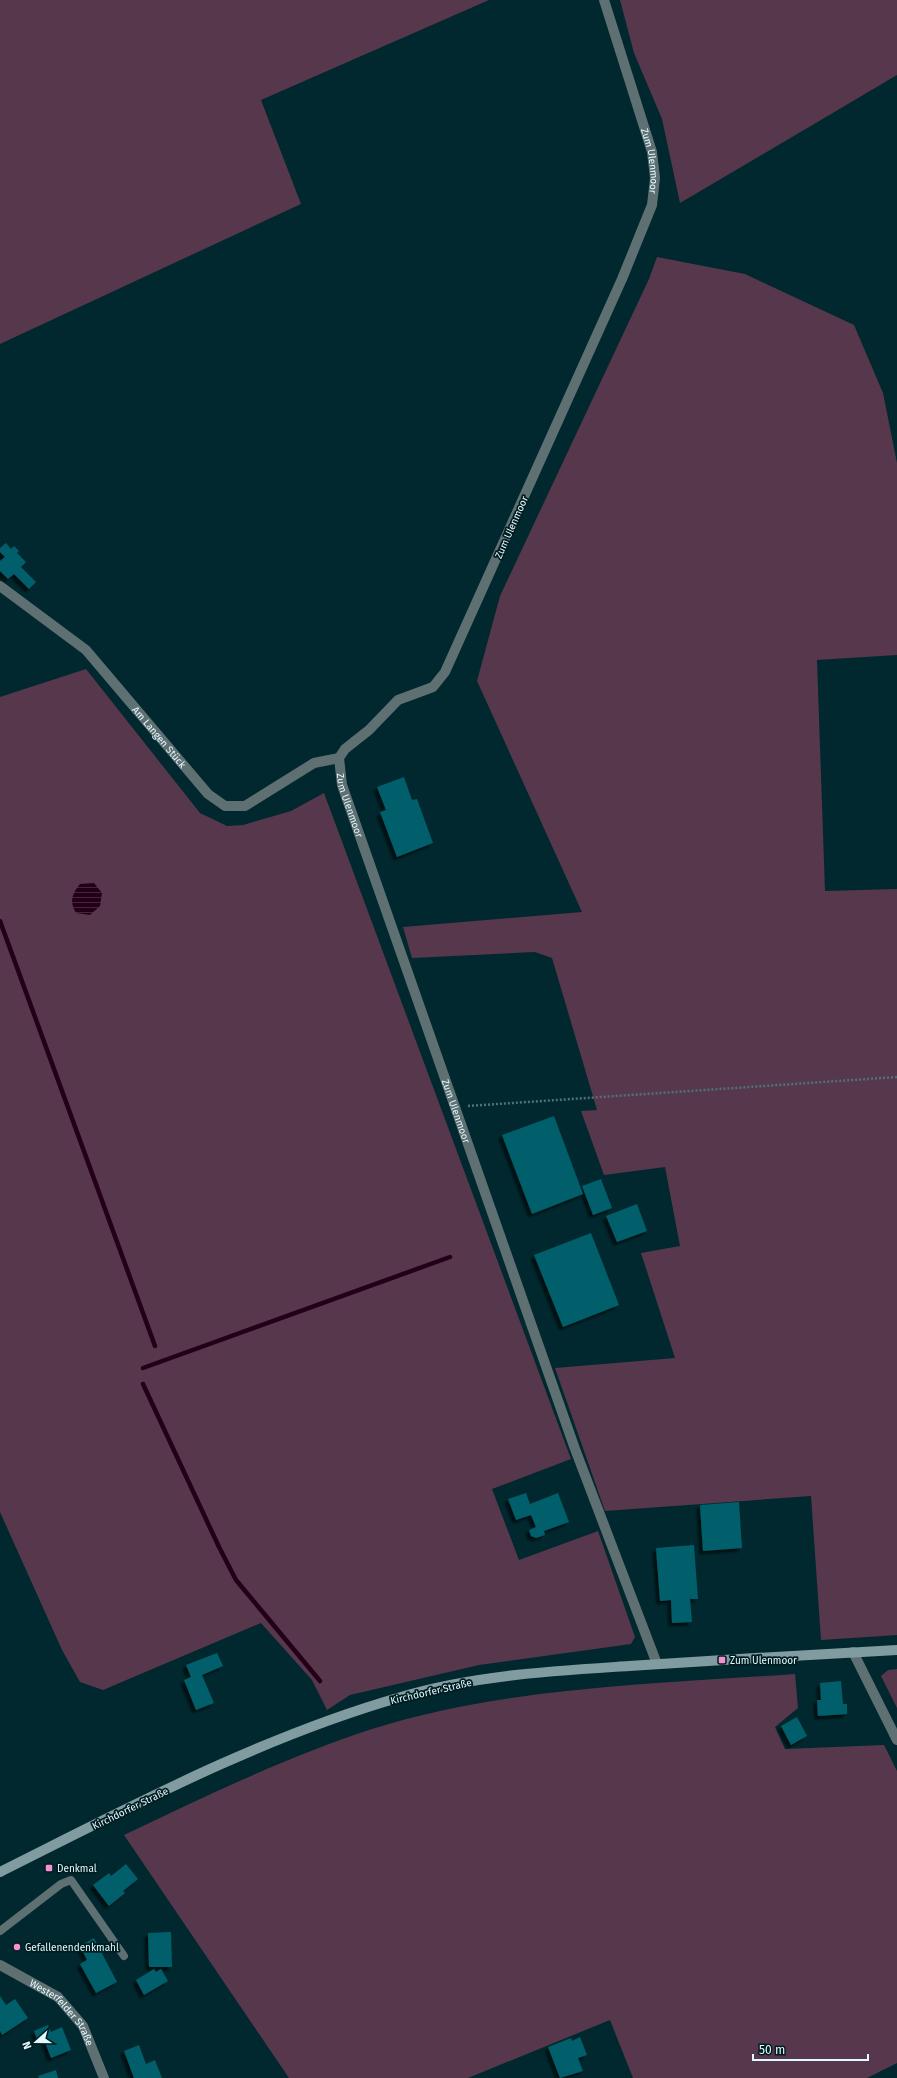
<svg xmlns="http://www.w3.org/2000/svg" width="897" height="2078" font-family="'Fira Sans',sans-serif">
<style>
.green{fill:#57374b}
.water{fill:url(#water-rules)}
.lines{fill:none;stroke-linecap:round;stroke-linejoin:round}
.stream{stroke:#230018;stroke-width:4.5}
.building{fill:#015e6a;filter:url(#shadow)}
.path{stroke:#507176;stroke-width:2.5;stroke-dasharray:2 2;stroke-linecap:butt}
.lane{stroke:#5f7073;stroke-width:8}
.street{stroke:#5f7073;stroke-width:10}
.secondary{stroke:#819ca1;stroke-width:10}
.poi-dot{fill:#f591d2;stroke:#001d22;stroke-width:1.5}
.labels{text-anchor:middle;stroke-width:3.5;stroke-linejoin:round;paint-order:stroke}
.street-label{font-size:10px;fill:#e4f9fd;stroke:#001d22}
.poi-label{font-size:10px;fill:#e4f9fd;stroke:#001d22;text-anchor:start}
</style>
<defs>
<pattern id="water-rules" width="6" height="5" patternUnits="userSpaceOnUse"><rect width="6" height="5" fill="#230018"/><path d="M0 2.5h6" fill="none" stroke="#43263a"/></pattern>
<filter id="shadow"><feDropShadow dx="-3.5" dy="3.5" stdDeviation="1" flood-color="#0009"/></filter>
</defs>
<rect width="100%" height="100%" fill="#00282e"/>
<g class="green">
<polygon points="0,0 489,0 261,100 301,204 0,344"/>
<polygon points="620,0 897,0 897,75 680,203 662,119 634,53"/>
<polygon points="657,257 745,274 854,325 883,393 897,463 897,655 817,660 825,891 897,889 897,1635 821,1640 811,1496 605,1511 555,1368 675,1358 641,1253 680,1246 665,1167 604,1175 581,1111 597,1110 552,958 535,952 412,958 403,927 582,912 477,681 500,596 649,279"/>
<polygon points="86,669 200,813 227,826 243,825 291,811 324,793 571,1459 492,1489 519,1560 598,1531 635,1637 631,1644 479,1665 350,1695 327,1710 312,1680 261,1623 103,1690 80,1682 62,1650 0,1512 0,697"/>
<polygon points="897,1669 897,1708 881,1676 888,1670"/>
<path d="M795 1674 798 1708 775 1727 785 1749 884 1745 897 1771V2063L867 2078H633L610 2020 468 2078H289L124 1835C206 1796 286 1757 372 1729 506 1687 655 1684 795 1674Z"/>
</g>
<path class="water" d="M94 883 102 893 100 906 90 915 76 913C69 901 72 894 80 884Z"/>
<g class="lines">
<g class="stream">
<polyline points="0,921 155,1346"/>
<polyline points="143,1368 450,1257"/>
<polyline points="143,1384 219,1547 236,1580 320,1681"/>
</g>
</g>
<g class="building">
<polygon points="6,543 11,549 14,546 19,551 17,553 26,562 21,567 36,582 29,589 14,574 8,579 0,571 0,561 5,557 0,552 0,548"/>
<polygon points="404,777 412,800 417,799 433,843 397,857 380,812 386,810 377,787"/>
<polygon points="554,1116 583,1194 532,1214 502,1135"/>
<polygon points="601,1179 612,1208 593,1215 582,1186"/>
<polygon points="637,1204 647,1231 617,1242 606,1216"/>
<polygon points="591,1233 619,1305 563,1327 534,1255"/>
<polygon points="526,1493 530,1504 558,1493 569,1522 544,1531 545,1535 536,1538 531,1536 529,1530 536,1527 531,1515 516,1520 508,1499"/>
<polygon points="739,1502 742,1548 703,1551 700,1505"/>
<polygon points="694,1545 698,1599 690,1599 692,1622 672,1623 671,1600 660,1601 656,1548"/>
<polygon points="217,1653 223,1666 202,1675 214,1703 196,1710 184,1680 191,1677 186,1665"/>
<polygon points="841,1681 843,1704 847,1704 847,1714 818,1716 817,1700 821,1700 820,1683"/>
<polygon points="797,1717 807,1736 791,1745 781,1726"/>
<polygon points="126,1864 138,1879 123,1891 125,1893 109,1906 93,1885 109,1873 111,1876"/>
<polygon points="171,1932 172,1967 149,1967 148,1933"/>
<polygon points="94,1938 117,1982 96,1993 80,1964 87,1960 80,1946"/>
<polygon points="154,1969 156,1972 161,1969 168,1981 144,1995 136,1980"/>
<polygon points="0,1996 6,2005 15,1999 28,2018 2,2035 0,2031"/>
<polygon points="48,2025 51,2032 62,2027 71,2050 51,2058 43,2037 37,2039 34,2031"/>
<polygon points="580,2037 587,2055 578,2058 583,2071 560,2078 548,2047 571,2038 572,2041"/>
<polygon points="139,2045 146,2064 155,2060 162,2078 134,2078 124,2051"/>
<polygon points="56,2070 58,2078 39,2078 38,2076"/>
</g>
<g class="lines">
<polyline class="path" points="468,1106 897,1077"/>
<polyline class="lane" points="0,1931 61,1884 71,1880 124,1956"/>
<g class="street">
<path id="s1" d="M604 0 652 152 655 178 652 205 622 279 445 672 433 687 398 700 369 730 345 749 339 758 342 785 575 1449 657 1664"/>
<path id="s2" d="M0 586 86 650 208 794 225 806H245L314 763 339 758"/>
<polyline points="853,1652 897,1740"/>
<path id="s3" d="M0 1965 58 1997 83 2026 104 2078"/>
</g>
<path class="secondary" d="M0 1872C130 1807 261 1737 401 1697 475 1675 553 1671 629 1666 718 1660 808 1655 897 1650"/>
</g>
<g class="poi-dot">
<rect x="718" y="1656" width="8" height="8" rx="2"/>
<rect x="45" y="1864" width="8" height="8" rx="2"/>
<circle cx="17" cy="1947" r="4"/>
</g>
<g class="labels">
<g class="street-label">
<text dy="4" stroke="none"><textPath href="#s1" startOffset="168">Zum Ulenmoor</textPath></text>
<text transform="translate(511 527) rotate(-66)" y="4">Zum Ulenmoor</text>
<text dy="4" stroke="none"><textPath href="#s2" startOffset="221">Am Langen Stück</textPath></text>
<text dy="4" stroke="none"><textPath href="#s1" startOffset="912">Zum Ulenmoor</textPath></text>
<text dy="4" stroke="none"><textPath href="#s1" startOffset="1236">Zum Ulenmoor</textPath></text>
<text transform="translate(431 1691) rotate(-13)" y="4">Kirchdorfer Straße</text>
<text transform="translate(130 1808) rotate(-26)" y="4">Kirchdorfer Straße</text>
<text dy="4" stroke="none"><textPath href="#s3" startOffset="80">Westerfelder Straße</textPath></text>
</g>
<g class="poi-label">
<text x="730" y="1664">Zum Ulenmoor</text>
<text x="57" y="1872">Denkmal</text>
<text x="25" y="1951">Gefallenendenkmahl</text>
</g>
</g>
<g transform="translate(36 2042) rotate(249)" stroke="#001d22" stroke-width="3" paint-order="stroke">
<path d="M0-3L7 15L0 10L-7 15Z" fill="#e4f9fd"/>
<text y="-6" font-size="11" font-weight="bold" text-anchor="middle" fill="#e4f9fd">N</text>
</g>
<path d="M753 2054v6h115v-6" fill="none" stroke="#e4f9fd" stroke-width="2"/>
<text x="759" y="2054" font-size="12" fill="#e4f9fd" stroke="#001d22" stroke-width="3" paint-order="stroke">50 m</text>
</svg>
